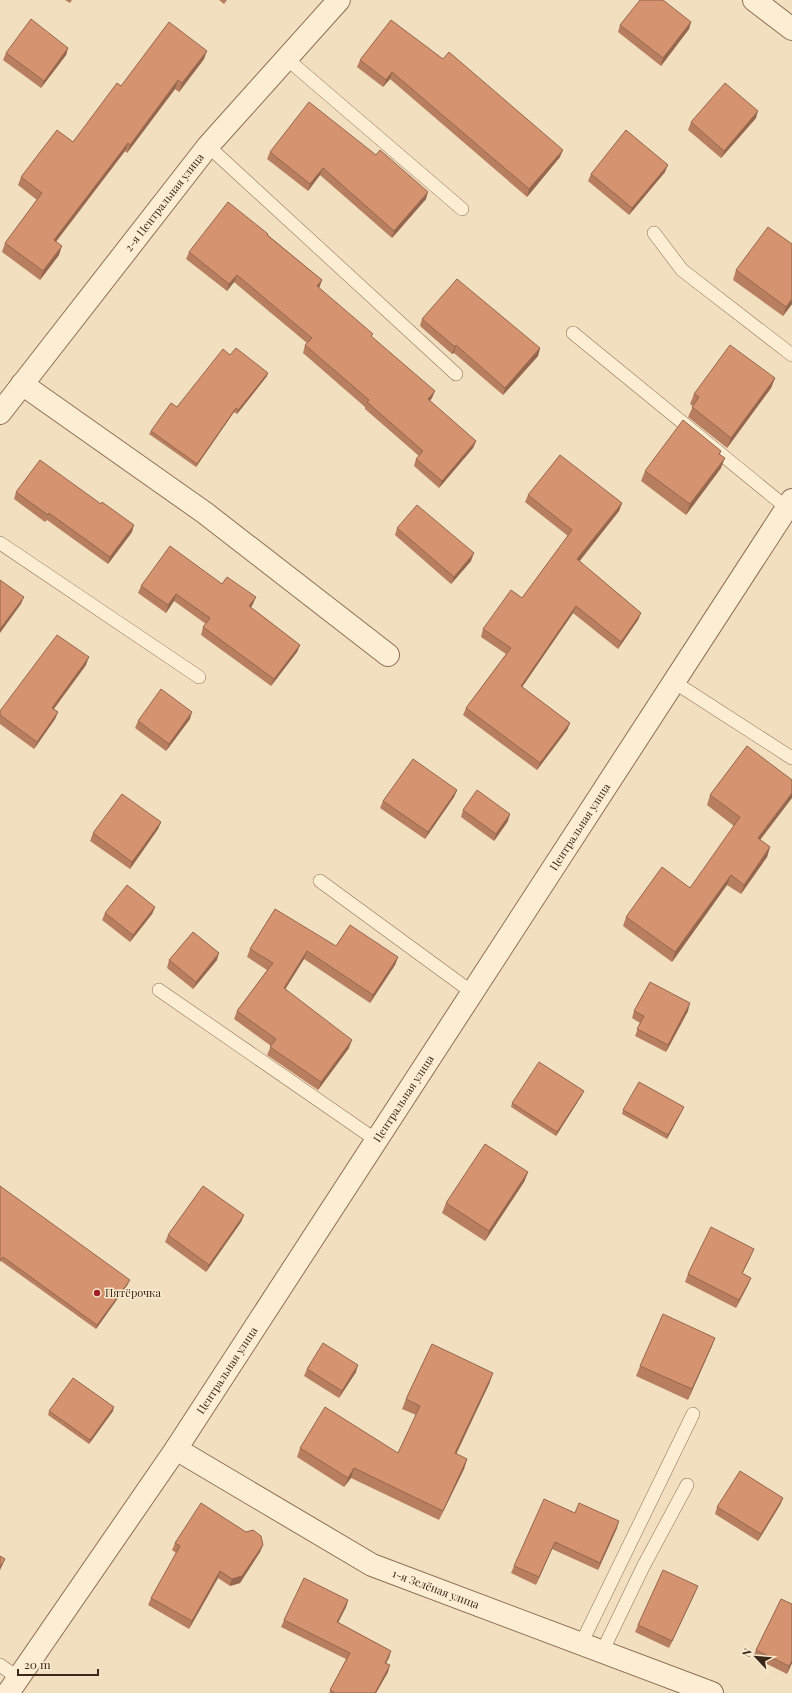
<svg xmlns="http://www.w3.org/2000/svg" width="792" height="1693" font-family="'Playfair Display',serif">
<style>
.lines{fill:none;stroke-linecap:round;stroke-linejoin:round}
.service-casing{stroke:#8d6f55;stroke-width:14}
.minor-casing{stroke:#8d6f55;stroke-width:24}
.tertiary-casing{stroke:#8d6f55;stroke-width:24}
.service{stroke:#fcedd3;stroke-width:13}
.minor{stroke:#fcedd3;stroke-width:22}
.tertiary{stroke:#fcedd3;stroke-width:22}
.wall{fill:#b77e60}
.shaded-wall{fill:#95674e}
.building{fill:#d59370;stroke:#95674e}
.poi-dot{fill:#a31f29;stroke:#f9eacf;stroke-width:1.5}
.labels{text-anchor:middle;stroke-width:3;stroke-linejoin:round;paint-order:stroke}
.street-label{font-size:11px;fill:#3b281b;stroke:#f9eacf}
.poi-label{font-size:11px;fill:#3b281b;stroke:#f9eacf;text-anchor:start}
</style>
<rect width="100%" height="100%" fill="#f2dfbf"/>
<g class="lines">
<defs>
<g id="service">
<polyline points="287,59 462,209"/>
<polyline points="208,146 456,374"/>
<polyline points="654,233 682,270 792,355"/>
<polyline points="573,333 787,508"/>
<polyline points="0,543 199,677"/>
<polyline points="674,682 792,758"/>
<polyline points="320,881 473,993"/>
<polyline points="159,990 376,1140"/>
<polyline points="581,1644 693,1414"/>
<polyline points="602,1652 643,1567 687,1485"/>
<polyline points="0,1665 18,1678"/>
</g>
<g id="minor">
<polyline points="754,0 792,29"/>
<polyline points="22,384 205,513 388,655"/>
<path id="s1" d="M0 413 208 146 339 0"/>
<path id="s2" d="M176 1449 372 1565 712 1693"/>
</g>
<g id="tertiary">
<path id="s3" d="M8 1693 176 1449 792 500"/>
</g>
</defs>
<use href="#service" class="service-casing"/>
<use href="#minor" class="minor-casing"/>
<use href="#tertiary" class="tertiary-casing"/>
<use href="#service" class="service"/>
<use href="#minor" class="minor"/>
<use href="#tertiary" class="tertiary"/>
</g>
<g class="wall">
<polygon points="65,0 72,0 70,3"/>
<polygon points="219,0 227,0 224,4"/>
<polygon points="691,22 689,29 661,66 618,32 620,25"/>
<polygon points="68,48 66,55 41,88 3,60 6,53"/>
<polygon points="204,59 179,92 175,89 127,153 125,151 56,242 59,255 40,280 2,252 5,243 37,200 18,185 21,177 73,142 121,86"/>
<polygon points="443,59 560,157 527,197 390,79 383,87 357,67 360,60"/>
<polygon points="756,118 721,158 688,130 691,122"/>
<polygon points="270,152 426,199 392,238 320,175 308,191 267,159"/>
<polygon points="665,172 629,215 588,181 591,174"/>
<polygon points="268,235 322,280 319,288 372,337 432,398 430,401 476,441 473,448 439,488 414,466 416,459 419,456 365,409 365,407 303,353 305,345 307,343 234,282 227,291 186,259 189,252"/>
<polygon points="736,270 792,304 783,316 733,280"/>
<polygon points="422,319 540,348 538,356 503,395 454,353 452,354 420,326"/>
<polygon points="230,355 267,376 237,414 234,412 196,467 149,434 151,431 177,407"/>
<polygon points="775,378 771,388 727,448 688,417 693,406 690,404 694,394"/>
<polygon points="721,451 720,454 721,468 686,515 641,481 645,471"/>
<polygon points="16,492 132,532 108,564 47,520 45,522 14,499"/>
<polygon points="528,495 622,503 619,511 579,561 641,613 638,620 618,649 573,613 522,687 570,723 567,730 537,770 463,715 466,708 506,654 481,637 483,629 522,598 568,536 525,502"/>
<polygon points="397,528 471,561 451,584 395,535"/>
<polygon points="222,584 253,604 251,607 300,645 297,652 271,686 201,635 203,627 206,624 174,601 166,613 138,593 141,586"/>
<polygon points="86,665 54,709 58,712 55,719 34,749 0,724 0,711"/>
<polygon points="190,719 166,751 135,728 138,721"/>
<polygon points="747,746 760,840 770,847 767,857 741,894 727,885 672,962 623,926 626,917 690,888 734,826 707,805 710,795"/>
<polygon points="457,790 454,797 425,839 380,808 383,801"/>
<polygon points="463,810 508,821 494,841 461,817"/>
<polygon points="161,822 158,829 130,869 90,841 93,833"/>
<polygon points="155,907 152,914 130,942 102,920 105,913"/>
<polygon points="336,946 398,957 395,965 370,1003 304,959 285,989 349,1048 318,1090 267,1055 271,1046 234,1019 237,1011 267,970 247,957 250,949"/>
<polygon points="169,960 217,960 193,989 167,968"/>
<polygon points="634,1011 688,1011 666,1052 635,1036 640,1023 632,1018"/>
<polygon points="582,1095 556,1136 511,1107 512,1103"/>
<polygon points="684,1107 682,1111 667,1139 622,1114 623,1110"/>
<polygon points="528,1172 524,1182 485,1241 442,1213 446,1203"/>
<polygon points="0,1186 128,1284 96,1329 1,1261 0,1262"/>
<polygon points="244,1215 241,1222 206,1272 165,1242 168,1235"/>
<polygon points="751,1256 742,1274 751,1278 748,1285 736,1308 685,1282 688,1274"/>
<polygon points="715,1338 711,1348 688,1400 636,1376 640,1366"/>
<polygon points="307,1369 356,1372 339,1398 304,1376"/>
<polygon points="490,1382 456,1454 467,1459 464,1469 439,1520 351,1478 344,1487 297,1457 300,1448 398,1453 416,1415 402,1409 406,1399"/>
<polygon points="49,1411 113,1411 89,1444 48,1415"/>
<polygon points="783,1498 780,1505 758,1541 715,1514 717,1507"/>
<polygon points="575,1513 617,1528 598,1570 552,1549 536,1585 511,1573 514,1566"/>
<polygon points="175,1543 263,1545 260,1552 240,1583 230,1586 218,1578 189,1629 148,1605 151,1598 176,1553 172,1550"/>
<polygon points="695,1593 669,1648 635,1632 638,1625"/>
<polygon points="348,1600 346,1607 338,1622 391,1651 386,1663 388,1672 376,1693 329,1693 346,1659 281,1627 284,1620"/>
<polygon points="792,1604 792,1663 787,1674 753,1657 756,1650"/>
</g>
<g class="shaded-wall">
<polygon points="691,22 689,29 661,66 663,58"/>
<polygon points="68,48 66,55 41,88 44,81"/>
<polygon points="207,51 204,59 179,92 182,83"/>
<polygon points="392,72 390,79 383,87 386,80"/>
<polygon points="178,80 175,89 127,153 130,145"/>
<polygon points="758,111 756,118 721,158 724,151"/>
<polygon points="128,143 125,151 50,249 54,240"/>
<polygon points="563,150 560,157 527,197 529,189"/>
<polygon points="668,165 665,172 629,215 632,208"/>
<polygon points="323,168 320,175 308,191 310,184"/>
<polygon points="428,192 426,199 392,238 394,231"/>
<polygon points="62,246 59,255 40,280 43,271"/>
<polygon points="237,275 234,282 227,291 229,284"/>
<polygon points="322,280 319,288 317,286"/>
<polygon points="792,299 792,304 783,316 786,307"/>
<polygon points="456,345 454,353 452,354 455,347"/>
<polygon points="540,348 538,356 503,395 505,388"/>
<polygon points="268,373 267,376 237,414 238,410"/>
<polygon points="775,378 771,388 727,448 731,438"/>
<polygon points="435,391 432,398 425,406 428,399"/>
<polygon points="236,408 234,412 196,467 197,464"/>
<polygon points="476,441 473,448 439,488 442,481"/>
<polygon points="725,458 721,468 686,515 690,504"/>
<polygon points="622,503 619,511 575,567 577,559"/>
<polygon points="134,525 132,532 108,564 110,557"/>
<polygon points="474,553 471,561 451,584 454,577"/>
<polygon points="176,594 174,601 166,613 168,605"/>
<polygon points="24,597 21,604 0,633 0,629"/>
<polygon points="256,597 253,604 247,613 249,606"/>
<polygon points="576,606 573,613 518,693 521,686"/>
<polygon points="641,613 638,620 618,649 621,642"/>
<polygon points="300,645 297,652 271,686 274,679"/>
<polygon points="89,657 86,665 49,715 52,708"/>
<polygon points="58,712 55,719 34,749 37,742"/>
<polygon points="192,712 190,719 166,751 169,744"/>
<polygon points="570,723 567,730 537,770 540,763"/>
<polygon points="457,790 454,797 425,839 428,832"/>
<polygon points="792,793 792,798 754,848 758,838"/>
<polygon points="510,814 508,821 494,841 496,834"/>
<polygon points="161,822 158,829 130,869 132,862"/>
<polygon points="770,847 767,857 741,894 744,885"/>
<polygon points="731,875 727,885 672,962 675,952"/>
<polygon points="155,907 152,914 130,942 133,935"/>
<polygon points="307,951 304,959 281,996 284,988"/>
<polygon points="219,953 217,960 193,989 196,982"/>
<polygon points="398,957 395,965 370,1003 373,995"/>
<polygon points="690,1003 688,1011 666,1052 668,1045"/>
<polygon points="352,1040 349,1048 318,1090 321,1082"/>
<polygon points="584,1091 582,1095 556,1136 557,1132"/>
<polygon points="684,1107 682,1111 667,1139 668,1135"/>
<polygon points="528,1172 524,1182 485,1241 489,1231"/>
<polygon points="244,1215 241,1222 206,1272 209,1265"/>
<polygon points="754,1249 751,1256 739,1280 742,1273"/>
<polygon points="751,1278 748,1285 736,1308 739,1300"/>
<polygon points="130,1280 128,1284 96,1329 97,1325"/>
<polygon points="715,1338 711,1348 688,1400 692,1389"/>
<polygon points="358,1365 356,1372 339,1398 342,1391"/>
<polygon points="493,1373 490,1382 452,1463 455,1453"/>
<polygon points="114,1407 113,1411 89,1444 90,1440"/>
<polygon points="467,1459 464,1469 439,1520 443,1511"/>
<polygon points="354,1468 351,1478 344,1487 348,1478"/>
<polygon points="783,1498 780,1505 758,1541 761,1534"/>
<polygon points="619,1521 617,1528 598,1570 600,1563"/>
<polygon points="555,1542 552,1549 536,1585 539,1577"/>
<polygon points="263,1545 260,1552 240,1583 230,1586 232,1579"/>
<polygon points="5,1559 2,1566 0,1570 0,1567"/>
<polygon points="220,1571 218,1578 189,1629 192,1621"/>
<polygon points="698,1586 695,1593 669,1648 672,1641"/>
<polygon points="348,1600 346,1607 335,1629 337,1622"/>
<polygon points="391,1651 389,1658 382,1670 385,1663"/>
<polygon points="792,1661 792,1663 787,1674 789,1666"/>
<polygon points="390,1665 388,1672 376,1693 375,1693"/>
</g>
<g class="building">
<polygon points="640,0 663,0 691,22 663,58 620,25"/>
<polygon points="31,19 68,48 44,81 6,53"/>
<polygon points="391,20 443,59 449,52 563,150 529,189 392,72 386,80 360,60"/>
<polygon points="169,22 207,51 182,83 178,80 130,145 128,143 54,240 62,246 43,271 5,243 42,193 21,177 57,130 73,142 117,83 121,86"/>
<polygon points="725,83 758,111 724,151 691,122"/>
<polygon points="309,102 376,155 380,150 428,192 394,231 323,168 310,184 270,152"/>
<polygon points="626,130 668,165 632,208 591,174"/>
<polygon points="228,202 268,234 267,235 322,280 317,286 373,334 371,336 435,391 428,399 476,441 442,481 416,459 423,451 367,402 369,400 305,345 312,338 237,275 229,284 189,252"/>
<polygon points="768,227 792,244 792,299 786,307 736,270"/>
<polygon points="457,279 540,348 505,388 456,345 455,347 422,319"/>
<polygon points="730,345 775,378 731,438 692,407 699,397 694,394"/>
<polygon points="236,348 268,373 238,410 236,408 197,464 151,431 171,403 177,407 223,349 230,355"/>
<polygon points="683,420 721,451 719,454 725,458 690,504 645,471"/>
<polygon points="560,455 622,503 577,559 641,613 621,642 576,606 521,686 570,723 540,763 466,708 511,648 483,629 511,590 522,598 572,530 528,495"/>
<polygon points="40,460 101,504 102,502 134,525 110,557 49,513 48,515 16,492"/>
<polygon points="417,505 474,553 454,577 397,528"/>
<polygon points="170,546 222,584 227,577 256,597 249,606 300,645 274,679 203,627 210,618 176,594 168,605 141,586"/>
<polygon points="0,580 24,597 0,629"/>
<polygon points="57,635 89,657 52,708 58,712 37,742 0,715 0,711"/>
<polygon points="161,689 192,712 169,744 138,721"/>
<polygon points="747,746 792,780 792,793 758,838 770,847 744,885 731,875 675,952 626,917 662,867 690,888 740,817 710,795"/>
<polygon points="413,759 457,790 428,832 383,801"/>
<polygon points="477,790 510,814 496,834 463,810"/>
<polygon points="122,794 161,822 132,862 93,833"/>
<polygon points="127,885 155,907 133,935 105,913"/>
<polygon points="275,909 336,946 350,925 398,957 373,995 307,951 284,988 352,1040 321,1082 270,1047 276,1039 237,1011 273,963 250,949"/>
<polygon points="193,932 219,953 196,982 169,960"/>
<polygon points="650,982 690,1003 668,1045 637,1029 644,1016 634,1011"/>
<polygon points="539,1062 584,1091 557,1132 512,1103"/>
<polygon points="639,1082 684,1107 668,1135 623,1110"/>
<polygon points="485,1144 528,1172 489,1231 446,1203"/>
<polygon points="0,1186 130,1280 97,1325 3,1257 0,1260"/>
<polygon points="203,1186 244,1215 209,1265 168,1235"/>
<polygon points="711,1227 754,1249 742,1273 751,1278 739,1300 688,1274"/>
<polygon points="663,1314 715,1338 692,1389 640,1366"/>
<polygon points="323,1343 358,1365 342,1391 307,1369"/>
<polygon points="432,1344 493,1373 455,1453 467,1459 443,1511 354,1468 348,1478 300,1448 325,1407 398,1453 420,1406 406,1399"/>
<polygon points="73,1378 114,1407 90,1440 49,1411"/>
<polygon points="740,1471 783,1498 761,1534 717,1507"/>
<polygon points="544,1499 575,1513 579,1503 619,1521 600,1563 555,1542 539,1577 514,1566"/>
<polygon points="201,1503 246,1532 253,1530 261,1536 263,1545 242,1576 232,1579 220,1571 192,1621 151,1598 180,1546 175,1543"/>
<polygon points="0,1556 5,1559 0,1567"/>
<polygon points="663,1570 698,1586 672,1641 638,1625"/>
<polygon points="304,1578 348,1600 337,1622 391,1651 385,1663 390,1665 375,1693 335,1693 330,1690 350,1653 284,1620"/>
<polygon points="781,1599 792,1604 792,1661 789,1666 756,1650"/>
</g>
<circle class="poi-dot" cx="97" cy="1293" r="4"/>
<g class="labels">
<g class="street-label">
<text dy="4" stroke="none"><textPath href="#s1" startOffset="267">2-я Центральная улица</textPath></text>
<text dy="4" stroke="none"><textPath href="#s3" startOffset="1038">Центральная улица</textPath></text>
<text dy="4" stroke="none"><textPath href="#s3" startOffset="714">Центральная улица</textPath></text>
<text dy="4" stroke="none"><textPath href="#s3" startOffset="390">Центральная улица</textPath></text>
<text dy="4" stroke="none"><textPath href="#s2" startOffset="296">1-я Зелёная улица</textPath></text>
</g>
<g class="poi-label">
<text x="105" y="1297">Пятёрочка</text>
</g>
</g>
<g transform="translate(756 1657) rotate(296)" stroke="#f9eacf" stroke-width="3" paint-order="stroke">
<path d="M0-3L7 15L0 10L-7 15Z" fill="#3b281b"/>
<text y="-6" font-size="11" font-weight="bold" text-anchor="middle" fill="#3b281b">N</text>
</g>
<path d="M18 1669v6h80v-6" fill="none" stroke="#3b281b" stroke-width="2"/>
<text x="24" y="1669" font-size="12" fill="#3b281b" stroke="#f9eacf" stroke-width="3" paint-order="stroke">20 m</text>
</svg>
